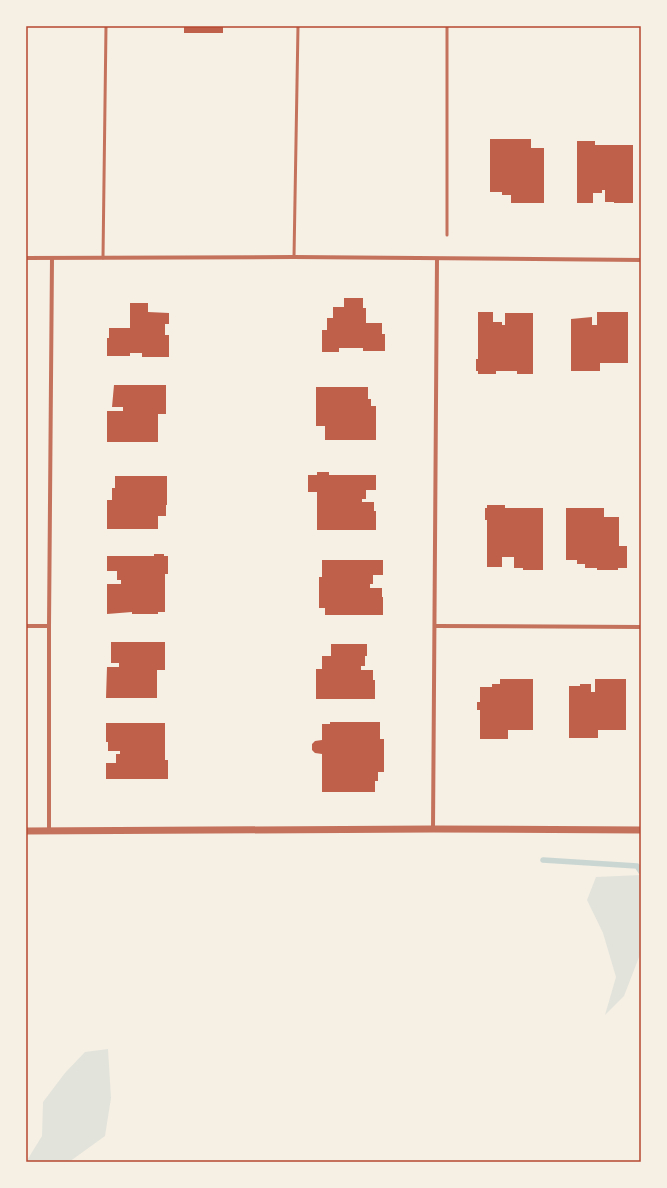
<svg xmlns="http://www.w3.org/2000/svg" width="667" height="1188" font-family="Helvetica,sans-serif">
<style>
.green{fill:#e2e4dc}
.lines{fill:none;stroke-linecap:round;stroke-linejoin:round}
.stream{stroke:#c9d6d2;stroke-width:5.5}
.building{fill:#bf614a}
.service{stroke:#c5725c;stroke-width:3}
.minor{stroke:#c5725c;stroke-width:4}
.tertiary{stroke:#c5725c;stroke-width:7}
.neatline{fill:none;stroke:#b5482f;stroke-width:1.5}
</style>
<rect width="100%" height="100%" fill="#f6efe4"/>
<g class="green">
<polygon points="641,875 641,952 624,996 605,1015 616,977 603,933 587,900 596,877"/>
<polygon points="108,1049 111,1098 105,1136 69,1162 26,1162 42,1136 43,1102 65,1073 85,1052"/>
</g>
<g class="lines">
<polyline class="stream" points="543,860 637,866 641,872"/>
</g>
<g class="building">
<rect x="184" y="26" width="39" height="7"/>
<polygon points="490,139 531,139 531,148 544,148 544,203 511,203 511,195 502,195 502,192 490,192"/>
<polygon points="577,141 595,141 595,145 633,145 633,203 614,203 614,202 605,202 605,190 602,190 602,193 593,193 593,203 577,203"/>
<polygon points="344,298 363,298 363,308 366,308 366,323 382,323 382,334 385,334 385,351 363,351 363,348 339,348 339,352 322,352 322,330 327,330 327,318 333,318 333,307 344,307"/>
<polygon points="130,303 148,303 148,312 169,313 169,324 165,324 165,335 169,335 169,357 142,357 142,353 130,353 130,356 107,356 107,338 109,338 109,328 130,328"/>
<polygon points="478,312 493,312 493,322 502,322 502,325 505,325 505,313 533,313 533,374 517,374 517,371 496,371 496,374 478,374 478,371 476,371 476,359 478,359"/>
<polygon points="597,312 628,312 628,363 600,363 600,371 571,371 571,319 592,317 592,325 597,325"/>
<polygon points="114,385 166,385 166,414 158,414 158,442 107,442 107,411 123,411 123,407 112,407"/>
<polygon points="316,387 368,387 368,399 371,399 371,406 376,406 376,440 325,440 325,426 316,426"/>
<polygon points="317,472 329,472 329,475 376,475 376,490 366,490 366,499 362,499 362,502 374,502 374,511 376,511 376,530 317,530 317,492 308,492 308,475 317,475"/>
<polygon points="115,476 167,476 167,505 166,505 166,516 158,516 158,529 107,529 107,500 112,500 112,488 115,488"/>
<polygon points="487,505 505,505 505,508 543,508 543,570 523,570 523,568 514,568 514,557 502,557 502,567 487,567 487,520 485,520 485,508 487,508"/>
<polygon points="566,508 604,508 604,517 619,517 619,546 627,546 627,568 618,568 618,570 597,570 597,568 585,568 585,564 577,564 577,560 566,560"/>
<polygon points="154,554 164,554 164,556 168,556 168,574 165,574 165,612 158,612 158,614 132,614 132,612 107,614 107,584 121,584 121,580 117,580 117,571 107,571 107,556 154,556"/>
<polygon points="322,560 383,560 383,575 373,575 373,584 370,584 370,588 382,588 382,597 383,597 383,615 325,615 325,608 319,608 319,577 322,577"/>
<polygon points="111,642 165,642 165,670 157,670 157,698 106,698 107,667 119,667 119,663 111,663"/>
<polygon points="331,644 367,644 367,656 365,656 365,666 361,666 361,670 373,670 373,680 375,680 375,699 316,699 316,669 322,669 322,656 331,656"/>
<polygon points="500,679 533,679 533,730 508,730 508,739 480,739 480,710 477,710 477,702 480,702 480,687 492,687 492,684 500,684"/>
<polygon points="595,679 626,679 626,730 598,730 598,738 569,738 569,686 580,686 580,684 591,684 591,692 595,692"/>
<polygon points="330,722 380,722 380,739 384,739 384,772 378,772 378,781 375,781 375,792 322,792 322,754 315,753 312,750 312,744 315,741 322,740 322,724 330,724"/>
<polygon points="106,723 165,723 165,760 168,760 168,779 106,779 106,763 116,763 116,754 120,754 120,751 108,751 108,742 106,742"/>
</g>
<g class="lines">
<g class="service">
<polyline points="447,235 447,26"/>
<polyline points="294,257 298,26"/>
<polyline points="103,258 106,26"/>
</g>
<g class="minor">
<polyline points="26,258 294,257 641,260"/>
<polyline points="26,626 49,626"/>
<polyline points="435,626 641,627"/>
<polyline points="433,829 437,259"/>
<polyline points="49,831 49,626 52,258"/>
</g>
<polyline class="tertiary" points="26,831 433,829 641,830"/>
</g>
<rect width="667" height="1188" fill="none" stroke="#f6efe4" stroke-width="54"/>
<rect x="27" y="27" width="613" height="1134" class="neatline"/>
</svg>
